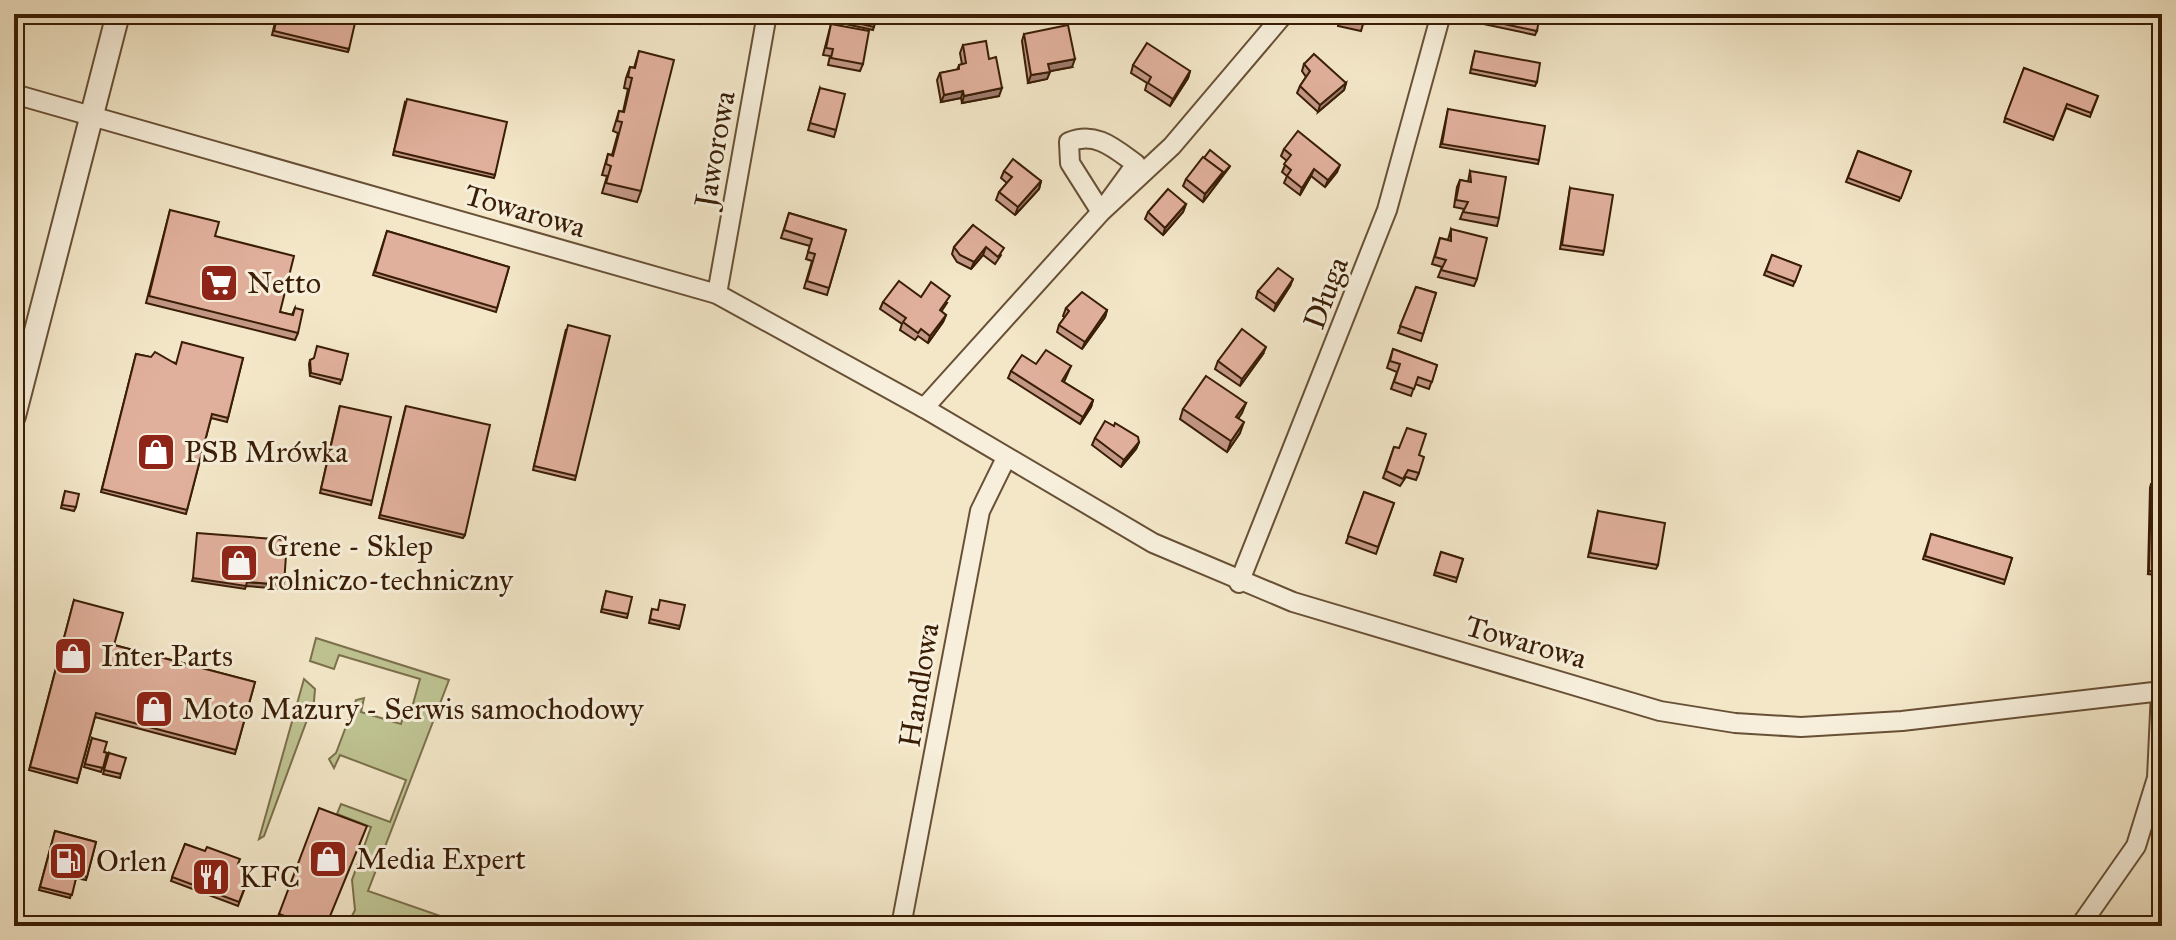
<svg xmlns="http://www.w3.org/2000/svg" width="2176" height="940" font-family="'IM FELL Great Primer',serif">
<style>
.green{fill:#bfc493;stroke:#7c704c;stroke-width:2}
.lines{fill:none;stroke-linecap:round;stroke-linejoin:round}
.minor-casing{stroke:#685036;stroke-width:22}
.tertiary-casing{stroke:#685036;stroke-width:26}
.minor{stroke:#f7efdb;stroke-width:18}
.tertiary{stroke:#f7efdb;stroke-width:22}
.wall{fill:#c29786;stroke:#391d05;stroke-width:2}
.shaded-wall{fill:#9e7b6d;stroke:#391d05;stroke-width:2}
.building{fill:#e1b09c;stroke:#391d05;stroke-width:2}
.labels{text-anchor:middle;stroke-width:6;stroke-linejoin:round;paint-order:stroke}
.street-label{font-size:30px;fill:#391d05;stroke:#f7efdb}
.poi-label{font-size:30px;fill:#391d05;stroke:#f7efdb;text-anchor:start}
</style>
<rect width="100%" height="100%" fill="#f3e7c8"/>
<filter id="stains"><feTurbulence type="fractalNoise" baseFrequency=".0025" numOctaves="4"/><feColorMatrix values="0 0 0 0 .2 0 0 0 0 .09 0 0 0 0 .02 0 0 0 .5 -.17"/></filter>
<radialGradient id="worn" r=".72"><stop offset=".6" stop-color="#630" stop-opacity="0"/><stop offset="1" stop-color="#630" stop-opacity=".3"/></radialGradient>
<g class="green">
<polygon points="316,638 449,680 368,891 469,926 405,926 383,918 380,924 364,918 361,926 347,926 355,910 352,880 371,827 337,814 341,804 390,822 406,780 340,755 334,768 329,759 336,753 356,700 364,698 361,712 401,724 405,710 411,711 420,679 339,655 334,669 310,661"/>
<polygon points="304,679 315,689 314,701 264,836 259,839"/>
</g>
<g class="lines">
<defs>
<g id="minor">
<polyline points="14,94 717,294 924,408 1153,543 1293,602 1660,711 1735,723 1801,727 1902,721 2162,691"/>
<polyline points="717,294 767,14"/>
<path d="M924 408 1101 212 1136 164C1114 148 1096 131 1069 142L1070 163 1101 212 1172 146 1284 14"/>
<polyline points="1239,583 1387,210 1441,14"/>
<polyline points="901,926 980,511 1006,458"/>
<polyline points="2080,926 2136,846 2157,778 2161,691"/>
</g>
<polyline id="tertiary" points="14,416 118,14"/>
</defs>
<use href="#minor" class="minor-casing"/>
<use href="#tertiary" class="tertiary-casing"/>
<use href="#minor" class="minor"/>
<use href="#tertiary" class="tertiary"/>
</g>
<g class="wall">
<polygon points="277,14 349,49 348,52 272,35"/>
<polygon points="672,14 702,14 699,24 671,17"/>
<polygon points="838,14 877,14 873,30 836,22"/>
<polygon points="1340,14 1366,14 1361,31 1338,26"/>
<polygon points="1476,14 1537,31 1535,35 1474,22"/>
<polygon points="831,24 863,64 860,71 828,65 830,56 823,55"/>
<polygon points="1024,34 1072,67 1050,71 1047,79 1028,83 1022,41"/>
<polygon points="963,45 989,59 999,96 962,103 961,98 941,102 937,80 940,73 957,70 959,65 962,64 960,53"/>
<polygon points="639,51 641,191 637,202 602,193 607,176 602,175 608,154 612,155 618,133 613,131 619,111 623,112 628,89 624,88 626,78 630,67 634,68"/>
<polygon points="1474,55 1537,82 1535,86 1470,73"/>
<polygon points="1304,64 1346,83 1344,90 1318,112 1297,93 1300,86 1306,77 1302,71"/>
<polygon points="1133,65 1190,71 1188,78 1170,106 1145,90 1147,83 1131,73"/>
<polygon points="2024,68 2098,96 2090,117 2066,108 2053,140 2004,122"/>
<polygon points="820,88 836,130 834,137 808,130"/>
<polygon points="405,102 495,175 494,178 393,155"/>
<polygon points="1448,109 1539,160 1538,164 1440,147"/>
<polygon points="1284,149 1337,172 1325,187 1311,176 1300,195 1284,183 1287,176 1282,172 1287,161 1281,156"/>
<polygon points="1858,151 1911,171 1899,201 1846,182"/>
<polygon points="1228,169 1203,202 1183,186 1186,179"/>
<polygon points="1004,171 1041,181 1039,189 1015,215 996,200 999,192 1007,183 1001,178"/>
<polygon points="1470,171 1499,218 1497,226 1460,219 1464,209 1454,207 1457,187 1460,180 1468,182"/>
<polygon points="1570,188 1604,251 1603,255 1560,249"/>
<polygon points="1186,204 1183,212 1163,235 1145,219 1148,212"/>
<polygon points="170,210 215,236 280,312 292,315 295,308 298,333 295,340 146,303"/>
<polygon points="789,213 846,230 827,295 804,288 812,261 806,259 810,246 781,238"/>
<polygon points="973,225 1001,255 995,264 983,255 971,269 957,262 952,254 954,247"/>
<polygon points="1451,229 1477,279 1474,286 1438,277 1442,267 1432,264 1440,238 1448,240"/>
<polygon points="387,231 509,267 496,312 373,275"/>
<polygon points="1772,255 1801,266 1793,286 1764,275"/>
<polygon points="1290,286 1274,311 1256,298 1258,291"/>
<polygon points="1416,287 1436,293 1421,341 1398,333"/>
<polygon points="921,297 947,303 941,312 946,315 943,322 928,343 918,336 915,340 900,330 902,324 880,309 883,302"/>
<polygon points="1066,308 1107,310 1105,317 1082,349 1057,332 1059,325 1065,317 1063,316"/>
<polygon points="566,329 576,476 575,480 533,470"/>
<polygon points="1393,349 1437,365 1429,389 1415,384 1411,396 1391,389 1397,372 1387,368"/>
<polygon points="136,354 176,363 243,358 227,422 211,418 186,514 101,492"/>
<polygon points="348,354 340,384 310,376 309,364 310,360"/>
<polygon points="1263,354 1240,386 1215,369 1218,361"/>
<polygon points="1036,364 1071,366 1064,382 1093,400 1091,407 1080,424 1008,378 1011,371"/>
<polygon points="1246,403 1238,418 1240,433 1227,452 1180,419 1183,409"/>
<polygon points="339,409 372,501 371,505 320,493"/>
<polygon points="405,409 465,535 463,538 379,518"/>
<polygon points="1095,438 1139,442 1136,449 1121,467 1092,445"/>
<polygon points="1394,447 1419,455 1419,473 1416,480 1406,477 1400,486 1383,478"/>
<polygon points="2151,484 2162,575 2148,574 2150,488"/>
<polygon points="1364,492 1394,503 1376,554 1346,543"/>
<polygon points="64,495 76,507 74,511 61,508"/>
<polygon points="1598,511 1658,565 1656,569 1588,557"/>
<polygon points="1931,534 2012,558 2004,584 1923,559"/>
<polygon points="1441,552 1463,559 1456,582 1434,575"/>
<polygon points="605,595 628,614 627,618 601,612"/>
<polygon points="74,600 114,645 255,682 235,754 95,717 77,783 29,770"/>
<polygon points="652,609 680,626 679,629 649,623"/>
<polygon points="92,738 104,752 107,753 101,772 84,767"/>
<polygon points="109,753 121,774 120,778 103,774"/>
<polygon points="55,831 96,842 86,880 76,878 70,898 39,890"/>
<polygon points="185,844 252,869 238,906 171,881"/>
<polygon points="279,914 326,926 301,926 278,917"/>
</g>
<g class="shaded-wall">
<polygon points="1075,59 1072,67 1046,72 1048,64"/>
<polygon points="1190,71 1188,78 1170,106 1173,99"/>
<polygon points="1050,72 1047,79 1028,83 1031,75"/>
<polygon points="1346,83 1344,90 1318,112 1320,105"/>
<polygon points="1002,88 999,96 962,103 964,96"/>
<polygon points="963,91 961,98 941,102 944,95"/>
<polygon points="1340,165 1337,172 1325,187 1328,180"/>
<polygon points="1230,166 1228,169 1203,202 1205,194"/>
<polygon points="1314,169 1311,176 1300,195 1302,188"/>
<polygon points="1041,181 1039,189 1015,215 1018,207"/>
<polygon points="1186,204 1183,212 1163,235 1165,228"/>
<polygon points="986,247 983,255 971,269 974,262"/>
<polygon points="1293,279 1290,286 1274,311 1276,304"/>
<polygon points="1107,310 1105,317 1082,349 1085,342"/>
<polygon points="946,315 943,322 928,343 930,336"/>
<polygon points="1266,347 1263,354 1240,386 1242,379"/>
<polygon points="1093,400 1091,407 1080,424 1083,417"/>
<polygon points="1246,403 1242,413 1232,428 1236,417"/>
<polygon points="1244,422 1240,433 1227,452 1231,441"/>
<polygon points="1139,442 1136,449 1121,467 1124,460"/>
<polygon points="2149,571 2162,571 2162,575 2148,574"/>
<polygon points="193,578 247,582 284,585 283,589 246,586 245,589 192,581"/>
</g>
<g class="building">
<polygon points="278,14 317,14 355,23 349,49 274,31"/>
<polygon points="838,14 877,14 874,27 837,18"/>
<polygon points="1341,14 1366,14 1364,24 1340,19"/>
<polygon points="1477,14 1540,14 1537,31 1476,18"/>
<polygon points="831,24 869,31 863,64 831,58 833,49 826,48"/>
<polygon points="1068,25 1075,59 1048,64 1050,72 1031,75 1024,34"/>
<polygon points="986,41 989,59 996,57 1002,88 964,96 963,91 944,95 940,73 959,69 959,65 966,63 963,45"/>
<polygon points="1147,43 1190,71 1173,99 1148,83 1151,77 1133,65"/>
<polygon points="639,51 674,60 641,191 606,183 611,166 606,164 608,154 613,156 622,122 617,121 619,111 624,112 632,78 628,77 630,67 635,68"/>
<polygon points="1475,51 1540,63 1537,82 1471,69"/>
<polygon points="1314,54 1346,83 1320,105 1300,86 1310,71 1304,64"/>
<polygon points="2024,68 2098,96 2091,113 2067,104 2054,137 2005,118"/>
<polygon points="820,88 845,94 836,130 810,123"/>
<polygon points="407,99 507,122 495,175 394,151"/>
<polygon points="1448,109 1545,126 1539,160 1442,144"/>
<polygon points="1298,131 1340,165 1328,180 1314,169 1302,188 1287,176 1291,170 1284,164 1291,155 1284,149"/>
<polygon points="1210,150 1230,166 1221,176 1223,172 1204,158"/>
<polygon points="1858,151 1911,171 1901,198 1848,178"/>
<polygon points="1203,157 1223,172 1205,194 1186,179"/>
<polygon points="1013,159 1041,181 1018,207 999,192 1012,177 1004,171"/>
<polygon points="1470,171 1506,177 1499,218 1463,212 1468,202 1456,200 1460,180 1471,182"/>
<polygon points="1570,188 1613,195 1604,251 1562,245"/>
<polygon points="1168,189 1186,204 1165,228 1148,212"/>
<polygon points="170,210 219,222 215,236 294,256 280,312 293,315 295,308 303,310 298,333 149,296"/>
<polygon points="789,213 846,230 829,288 807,281 815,254 808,252 812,239 784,230"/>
<polygon points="973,225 1004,248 998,257 986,247 974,262 960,255 954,247"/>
<polygon points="1451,229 1487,238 1477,279 1441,270 1446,260 1435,257 1440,238 1451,241"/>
<polygon points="387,231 509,267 497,308 375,272"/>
<polygon points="1772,255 1801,266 1795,282 1766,271"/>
<polygon points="1278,268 1293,279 1276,304 1258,291"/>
<polygon points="899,281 921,297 931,282 950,296 940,310 946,315 930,336 921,329 918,333 903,322 906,318 883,302"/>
<polygon points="1416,287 1436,293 1423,334 1400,326"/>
<polygon points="1082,292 1107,310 1085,342 1059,325 1069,311 1066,308"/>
<polygon points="568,325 610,336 576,476 534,466"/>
<polygon points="1242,329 1266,347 1242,379 1218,361"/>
<polygon points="182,342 243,358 228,418 212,414 187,510 102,489 136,354 151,357 155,352 176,364"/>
<polygon points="317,346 348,354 342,380 311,373 310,360 314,358"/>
<polygon points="1393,349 1437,365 1432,382 1418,377 1414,389 1394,382 1400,364 1390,361"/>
<polygon points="1046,350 1071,366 1062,381 1093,400 1083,417 1011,371 1022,355 1036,364"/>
<polygon points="1206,376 1246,403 1236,417 1244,422 1231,441 1183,409"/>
<polygon points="340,406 391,417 372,501 321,489"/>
<polygon points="406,406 490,425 465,535 380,515"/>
<polygon points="1105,421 1114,426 1115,423 1138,437 1139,442 1124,460 1095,438"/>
<polygon points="1407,428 1426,434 1419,455 1424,457 1419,473 1408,470 1403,479 1386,471 1394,447 1399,448"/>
<polygon points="2151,484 2162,485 2162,571 2149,571"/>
<polygon points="65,491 79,494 76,507 62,505"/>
<polygon points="1364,492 1394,503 1378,547 1348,536"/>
<polygon points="1598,511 1665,523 1658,565 1590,553"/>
<polygon points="197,533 287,540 284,585 247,582 246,586 193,578"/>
<polygon points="1931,534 2012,558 2005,580 1925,556"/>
<polygon points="1441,552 1463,559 1457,578 1435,572"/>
<polygon points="606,591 632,597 628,614 602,609"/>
<polygon points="74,600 123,613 114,645 255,682 236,750 96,713 78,779 30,767"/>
<polygon points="660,600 685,605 680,626 650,619 652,609 658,610"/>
<polygon points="14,704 21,706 14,734"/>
<polygon points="92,738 107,742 104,752 107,753 103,768 85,764"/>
<polygon points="109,753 126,758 121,774 104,770"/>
<polygon points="14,798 22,800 14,830"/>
<polygon points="319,808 367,826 326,926 312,926 279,914"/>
<polygon points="55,831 96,842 87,877 77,874 72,895 40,887"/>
<polygon points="185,844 205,851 207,847 240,859 238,864 252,869 239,902 172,877"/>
</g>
<defs>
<symbol id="supermarket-square" viewBox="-11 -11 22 22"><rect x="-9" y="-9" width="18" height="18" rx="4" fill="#8f2418" stroke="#f7efdb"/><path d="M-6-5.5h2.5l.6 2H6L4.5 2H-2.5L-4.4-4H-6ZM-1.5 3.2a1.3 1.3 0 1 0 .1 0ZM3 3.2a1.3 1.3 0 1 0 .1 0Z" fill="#fff"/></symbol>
<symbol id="shop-square" viewBox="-11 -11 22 22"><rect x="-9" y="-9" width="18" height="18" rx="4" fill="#8f2418" stroke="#f7efdb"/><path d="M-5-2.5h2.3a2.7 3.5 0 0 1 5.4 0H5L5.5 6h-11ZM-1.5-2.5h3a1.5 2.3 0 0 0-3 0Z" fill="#fff"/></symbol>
<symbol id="fuel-square" viewBox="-11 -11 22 22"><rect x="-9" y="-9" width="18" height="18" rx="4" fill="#8f2418" stroke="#f7efdb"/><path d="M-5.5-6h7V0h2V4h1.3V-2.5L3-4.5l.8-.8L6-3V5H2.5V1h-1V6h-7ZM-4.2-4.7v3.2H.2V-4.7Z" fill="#fff"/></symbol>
<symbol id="restaurant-square" viewBox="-11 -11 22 22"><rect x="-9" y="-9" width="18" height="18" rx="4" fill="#8f2418" stroke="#f7efdb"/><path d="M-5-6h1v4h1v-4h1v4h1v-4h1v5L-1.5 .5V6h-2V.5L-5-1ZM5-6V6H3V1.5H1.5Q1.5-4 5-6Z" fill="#fff"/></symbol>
</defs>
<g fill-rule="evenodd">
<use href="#supermarket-square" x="197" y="261" width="44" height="44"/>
<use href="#shop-square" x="134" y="430" width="44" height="44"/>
<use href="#shop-square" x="217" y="541" width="44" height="44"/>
<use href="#shop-square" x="51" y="634" width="44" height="44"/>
<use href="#shop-square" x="132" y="687" width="44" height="44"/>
<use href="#shop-square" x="306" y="837" width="44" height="44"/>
<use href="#fuel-square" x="46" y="839" width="44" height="44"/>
<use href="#restaurant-square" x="189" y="855" width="44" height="44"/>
</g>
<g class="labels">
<g class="street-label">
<text transform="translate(715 149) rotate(-80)" y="10">Jaworowa</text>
<text transform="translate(525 211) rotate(16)" y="10">Towarowa</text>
<text transform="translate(1326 293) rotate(-69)" y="10">Długa</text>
<text transform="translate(1526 642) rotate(16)" y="10">Towarowa</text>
<text transform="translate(919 685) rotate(-81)" y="10">Handlowa</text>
</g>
<g class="poi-label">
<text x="247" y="293">Netto</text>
<text x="184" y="462">PSB Mrówka</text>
<text x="267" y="556">Grene - Sklep<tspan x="267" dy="34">rolniczo-techniczny</tspan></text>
<text x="101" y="666">Inter Parts</text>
<text x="182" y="719">Moto Mazury - Serwis samochodowy</text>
<text x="356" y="869">Media Expert</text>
<text x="96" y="871">Orlen</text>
<text x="239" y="887">KFC</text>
</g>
</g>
<rect width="2176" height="940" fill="none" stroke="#f3e7c8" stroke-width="48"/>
<rect x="16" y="16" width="2144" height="908" fill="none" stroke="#391d05" stroke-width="4"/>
<rect x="24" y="24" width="2128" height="892" fill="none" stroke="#391d05" stroke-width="2"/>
<rect width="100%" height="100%" filter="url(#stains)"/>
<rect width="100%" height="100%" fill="url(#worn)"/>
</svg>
